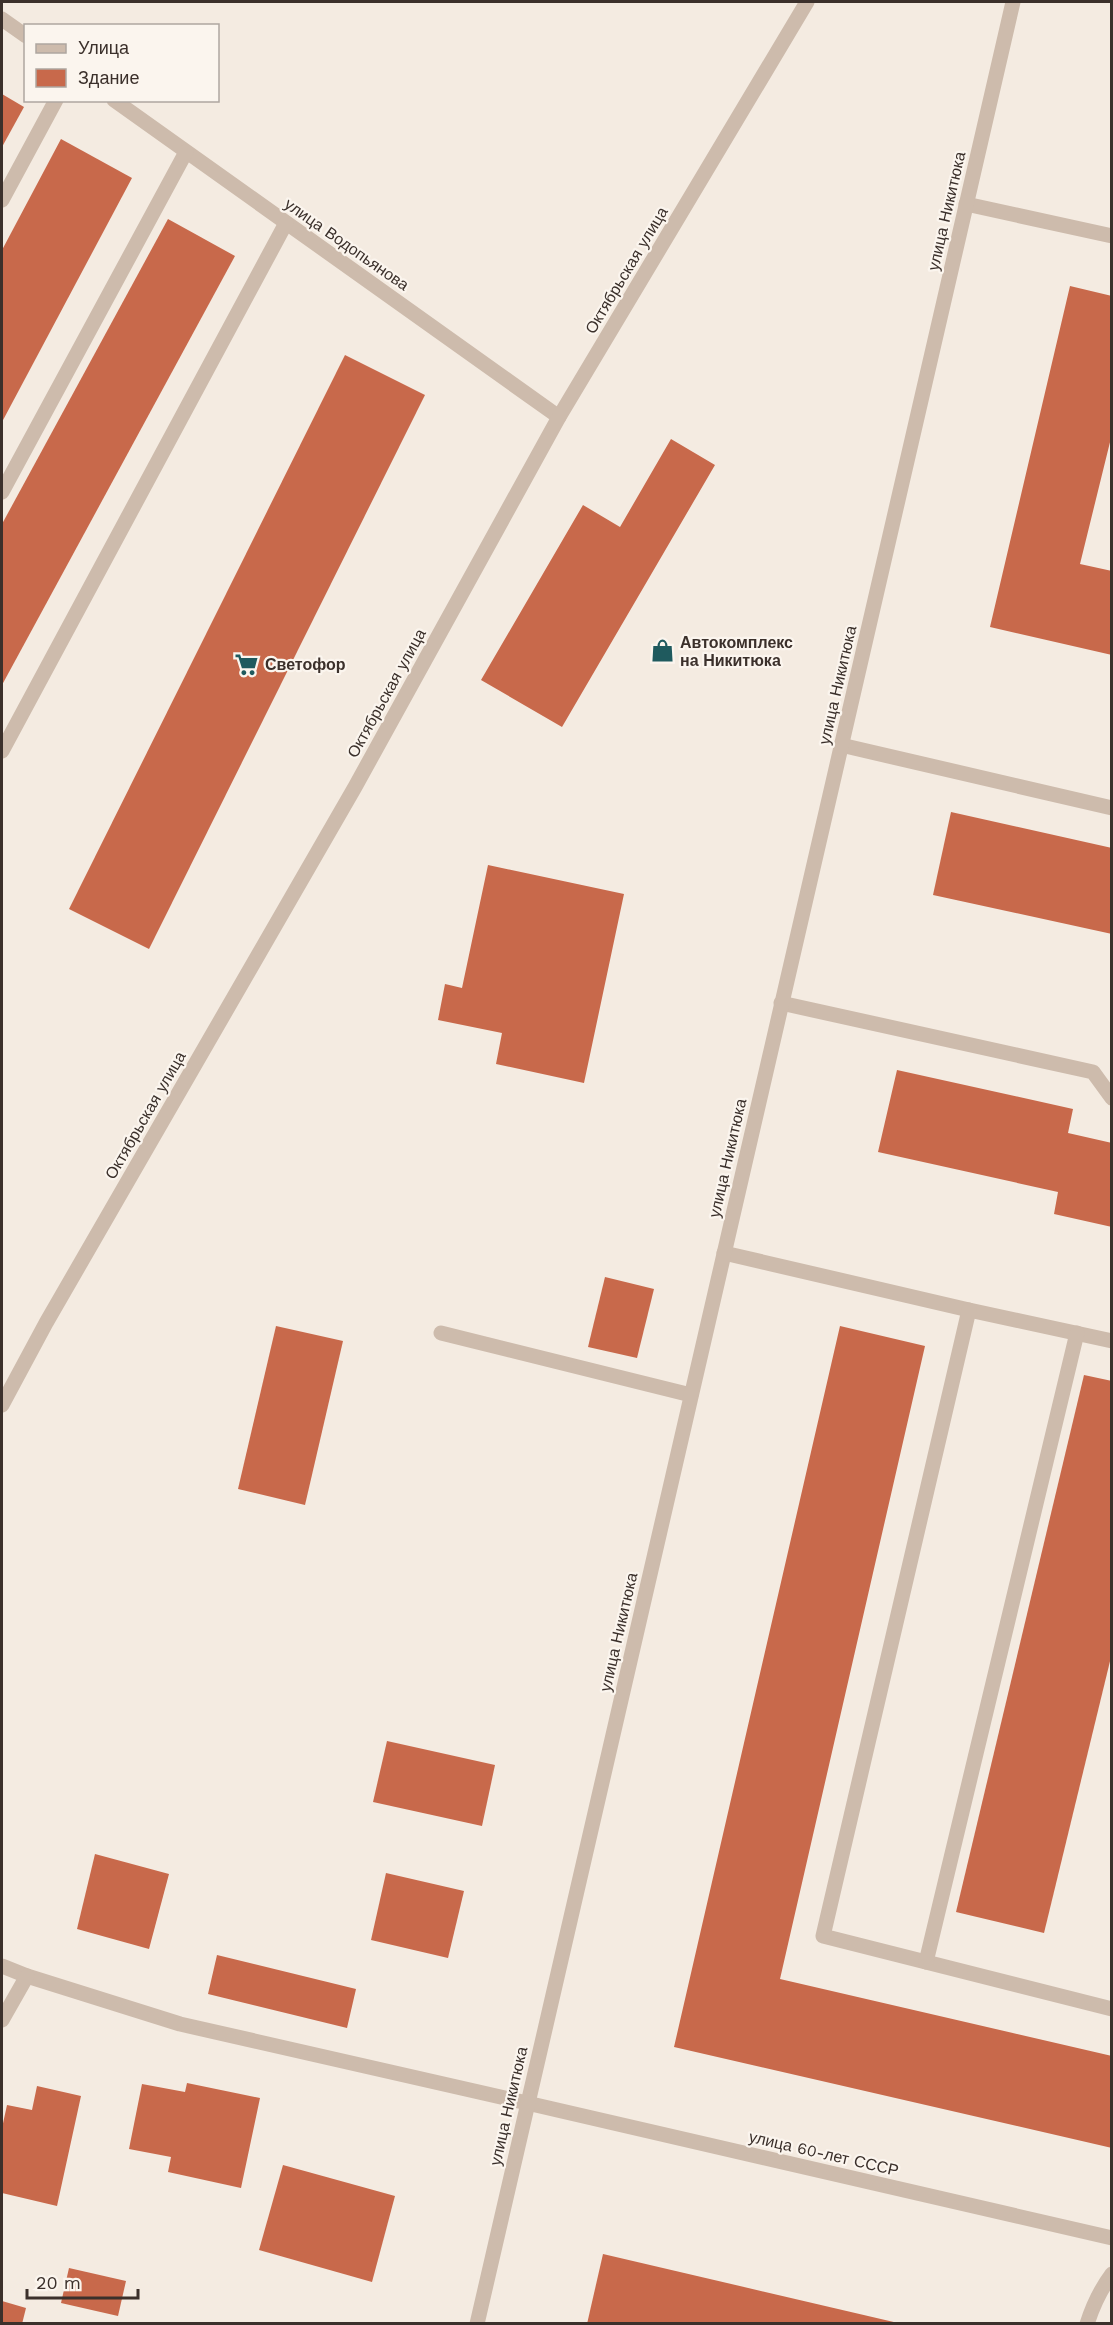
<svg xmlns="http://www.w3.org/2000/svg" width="1113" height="2325" font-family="'Work Sans',sans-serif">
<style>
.building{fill:#c8694b}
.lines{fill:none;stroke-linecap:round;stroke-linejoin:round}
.lane{stroke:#cdbbac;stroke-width:15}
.street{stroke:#cdbbac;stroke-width:15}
.labels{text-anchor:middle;stroke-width:4.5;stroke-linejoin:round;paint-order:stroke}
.street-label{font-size:16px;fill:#3b302b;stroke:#fbf5ee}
.poi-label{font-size:16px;font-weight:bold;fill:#3b302b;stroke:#fbf5ee;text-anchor:start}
</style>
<rect width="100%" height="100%" fill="#f4ebe1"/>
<g class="building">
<polygon points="2,94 24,107 2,147"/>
<polygon points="61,139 132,178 2,422 2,250"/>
<polygon points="168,219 235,256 2,685 2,524"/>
<polygon points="1070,286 1112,296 1112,434 1080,564 1112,571 1112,655 990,627"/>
<polygon points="345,355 425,395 149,949 69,909"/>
<polygon points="671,439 715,465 562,727 481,680 583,505 620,527"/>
<polygon points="951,812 1112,848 1112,934 933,895"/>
<polygon points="488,865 624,894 584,1083 496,1064 502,1033 438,1020 445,984 462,988"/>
<polygon points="897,1070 1073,1109 1068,1133 1112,1143 1112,1227 1054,1214 1058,1192 878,1152"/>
<polygon points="605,1277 654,1289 637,1358 588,1347"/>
<polygon points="276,1326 343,1341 305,1505 238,1489"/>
<polygon points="840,1326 925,1346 780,1979 1112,2056 1112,2148 674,2047"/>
<polygon points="1084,1375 1112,1381 1112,1653 1044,1933 956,1912"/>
<polygon points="387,1741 495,1765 482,1826 373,1802"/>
<polygon points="95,1854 169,1874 149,1949 77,1929"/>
<polygon points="386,1873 464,1891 448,1958 371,1940"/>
<polygon points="217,1955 356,1989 347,2028 208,1994"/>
<polygon points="187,2083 260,2098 241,2188 168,2172 171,2157 129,2149 142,2084 185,2092"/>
<polygon points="37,2086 81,2096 57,2206 2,2193 2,2128 7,2105 32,2110"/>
<polygon points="283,2165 395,2196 372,2282 259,2250"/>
<polygon points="603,2254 898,2323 898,2324 587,2324"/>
<polygon points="69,2268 126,2281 118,2316 61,2303"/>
<polygon points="2,2301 26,2308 22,2324 2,2324"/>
</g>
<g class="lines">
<g class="lane">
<polyline points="2,19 26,36"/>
<polyline points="114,100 559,417"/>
<polyline points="2,200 56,100"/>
<polyline points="966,204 1112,236"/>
<polyline points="2,492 186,152"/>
<polyline points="841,745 1112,808"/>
<polyline points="2,751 286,223"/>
<polyline points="781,1003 1093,1072 1112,1098"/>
<polyline points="724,1253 969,1310 1112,1341"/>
<polyline points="969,1310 823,1936 1112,2009"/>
<polyline points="441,1333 691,1395"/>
<polyline points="926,1962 1077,1333"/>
<polyline points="2,1966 27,1976 180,2024 527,2103"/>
<polyline points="2,2020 27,1976"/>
<path d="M1087 2324C1093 2305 1100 2290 1112 2274"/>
</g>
<g class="street">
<polyline points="2,1405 46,1323 355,787 559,417 807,2"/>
<polyline points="527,2103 1112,2238"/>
<polyline points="477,2324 1013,2"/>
</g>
</g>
<defs>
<symbol id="shop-bare" viewBox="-9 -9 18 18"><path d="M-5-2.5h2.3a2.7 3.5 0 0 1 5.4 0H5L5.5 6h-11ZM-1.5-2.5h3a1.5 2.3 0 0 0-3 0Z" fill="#1f5a5e" stroke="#fbf5ee" stroke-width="2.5" paint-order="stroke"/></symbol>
<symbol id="supermarket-bare" viewBox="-9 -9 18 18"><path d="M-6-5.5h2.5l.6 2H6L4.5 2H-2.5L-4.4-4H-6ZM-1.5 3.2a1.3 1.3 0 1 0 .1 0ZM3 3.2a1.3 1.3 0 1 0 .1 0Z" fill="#1f5a5e" stroke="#fbf5ee" stroke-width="2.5" paint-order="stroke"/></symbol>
</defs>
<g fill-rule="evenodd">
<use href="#shop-bare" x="646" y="634" width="33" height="33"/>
<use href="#supermarket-bare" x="230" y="648" width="33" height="33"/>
</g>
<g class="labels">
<g class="street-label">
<text transform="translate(946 211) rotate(-77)" y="6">улица Никитюка</text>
<text transform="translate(347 244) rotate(35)" y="6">улица Водопьянова</text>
<text transform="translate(626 270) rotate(-59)" y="6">Октябрьская улица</text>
<text transform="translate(837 685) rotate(-77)" y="6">улица Никитюка</text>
<text transform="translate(386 693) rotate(-61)" y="6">Октябрьская улица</text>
<text transform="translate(145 1115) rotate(-60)" y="6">Октябрьская улица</text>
<text transform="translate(727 1158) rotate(-77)" y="6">улица Никитюка</text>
<text transform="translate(618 1632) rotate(-77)" y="6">улица Никитюка</text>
<text transform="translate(508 2106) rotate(-77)" y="6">улица Никитюка</text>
<text transform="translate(824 2153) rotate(13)" y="6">улица 60-лет СССР</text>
</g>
<g class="poi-label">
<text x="680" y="648">Автокомплекс<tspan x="680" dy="18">на Никитюка</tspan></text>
<text x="265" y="670">Светофор</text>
</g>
</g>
<rect width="1113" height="2325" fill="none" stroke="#3b302b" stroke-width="6"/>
<rect x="24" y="24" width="195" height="78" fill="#fbf5ee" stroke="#aea6a0" stroke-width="1.5"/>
<rect x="36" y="44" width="30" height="9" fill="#cdbbac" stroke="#aea6a0" stroke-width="1.5"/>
<text x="78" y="54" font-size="18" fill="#3b302b">Улица</text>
<rect x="36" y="69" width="30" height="18" fill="#c8694b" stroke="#aea6a0" stroke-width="1.5"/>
<text x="78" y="84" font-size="18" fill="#3b302b">Здание</text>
<path d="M27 2289v9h111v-9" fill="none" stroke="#3b302b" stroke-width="3"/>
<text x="36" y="2289" font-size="18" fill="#3b302b" stroke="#fbf5ee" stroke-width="4.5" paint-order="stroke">20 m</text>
</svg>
